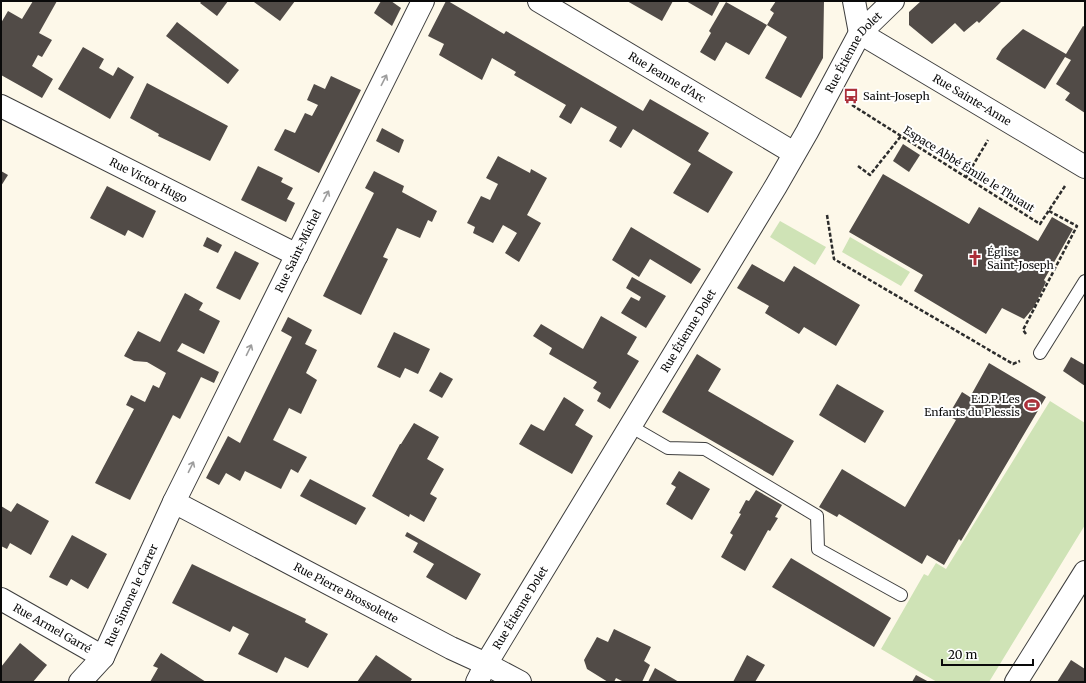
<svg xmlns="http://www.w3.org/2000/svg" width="1086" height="683" font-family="Merriweather,serif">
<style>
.green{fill:#cfe3b6}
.building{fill:#514b47}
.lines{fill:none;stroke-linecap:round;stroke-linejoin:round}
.service-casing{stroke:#3d3d3d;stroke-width:14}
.minor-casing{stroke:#3d3d3d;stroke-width:24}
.tertiary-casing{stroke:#3d3d3d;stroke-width:24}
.path{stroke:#2c2c2c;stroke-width:2.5;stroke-dasharray:4 2;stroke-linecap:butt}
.service{stroke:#fff;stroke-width:12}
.minor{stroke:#fff;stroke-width:22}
.tertiary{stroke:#fff;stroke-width:22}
.oneway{stroke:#9d9d9d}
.labels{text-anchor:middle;stroke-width:4;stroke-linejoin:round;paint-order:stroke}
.street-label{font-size:11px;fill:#0a0a0a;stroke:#fff}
.poi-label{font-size:11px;fill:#0a0a0a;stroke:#fff;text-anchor:start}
</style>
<rect width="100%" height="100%" fill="#fdf8e9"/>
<g class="green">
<polygon points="780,221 826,247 815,265 770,237"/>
<polygon points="850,237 910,272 901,286 842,252"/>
<polygon points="1050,401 1085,423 1085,525 989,682 937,682 881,649 924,574 928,576 936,563 946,569"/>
</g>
<g class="building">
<polygon points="33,1 57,1 39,33 52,40 42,57 38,55 32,66 53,79 42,98 1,75 1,23 8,11 22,19"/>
<polygon points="202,1 228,1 217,16 200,3"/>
<polygon points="255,1 295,1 280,21 254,2"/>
<polygon points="381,1 391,1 401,8 392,26 374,13"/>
<polygon points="446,1 448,1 504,34 506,31 643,111 650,99 709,133 698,151 733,172 708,213 673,193 691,164 633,129 621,148 609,141 617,127 581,107 571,124 559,117 566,105 514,75 516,72 492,58 482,80 439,55 444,44 428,36"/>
<polygon points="627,1 673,1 662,21"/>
<polygon points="686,1 720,1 712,16"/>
<polygon points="776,1 824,1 823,58 801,98 765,78 787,37 767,25 774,13 770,10"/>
<polygon points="921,1 1002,1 979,23 977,21 964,32 955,23 932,44 909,25 909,12"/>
<polygon points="726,2 767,25 749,55 726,42 715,61 700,52 711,33 709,31"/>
<polygon points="177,22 239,70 228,84 166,36"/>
<polygon points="1083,26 1085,27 1085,113 1065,100 1070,93 1056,84 1071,60 1065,57 1045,89 996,59 1002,49 1023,29 1066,54"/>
<polygon points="83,47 104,59 99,68 113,76 118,67 134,77 110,119 58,89"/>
<polygon points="331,76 361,90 319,173 274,150 285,129 295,133 305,113 312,116 318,105 307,100 314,84 325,89"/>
<polygon points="147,83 228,126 210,161 158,136 159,134 130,118"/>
<polygon points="382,128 404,140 399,153 376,141"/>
<polygon points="903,144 920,155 909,172 893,161"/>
<polygon points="498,156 530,173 531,169 547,178 527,215 541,223 519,262 505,253 517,233 503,225 493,243 473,233 475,227 467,223 481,196 490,200 498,184 486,178"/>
<polygon points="258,166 283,178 281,182 293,188 287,199 295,203 286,222 241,200"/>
<polygon points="1,171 8,175 1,186"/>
<polygon points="374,171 404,186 402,192 437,211 432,222 428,220 420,238 397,228 383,257 388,259 361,315 323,296 374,193 365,188"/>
<polygon points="883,174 969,224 979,207 1038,241 1052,217 1073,229 1044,280 1046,282 1034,307 1024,319 1002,308 986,334 914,291 923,275 849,232"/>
<polygon points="107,186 156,211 143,238 128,230 125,236 90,218"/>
<polygon points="631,227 701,269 691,284 650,259 639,277 612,260"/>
<polygon points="207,237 222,245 218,253 203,246"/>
<polygon points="235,251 259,263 240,300 216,288"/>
<polygon points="752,264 784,282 794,266 860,305 836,346 804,327 799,334 765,313 769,306 737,288"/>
<polygon points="632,277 666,296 646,328 621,313 631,297 639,301 641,297 626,288"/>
<polygon points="185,293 203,303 199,310 220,321 204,354 182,343 177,351 219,372 214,383 201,377 180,419 173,415 130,500 95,483 134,409 126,405 131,395 145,402 153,385 159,388 166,373 147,362 134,361 124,356 138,331 160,342"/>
<polygon points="601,316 637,337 627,354 639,361 610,409 597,401 601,393 593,388 597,382 549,354 552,348 533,336 541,324 583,349"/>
<polygon points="288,317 312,330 305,344 317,350 306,373 317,380 301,414 289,408 273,440 307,457 298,473 291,469 281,489 245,471 240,481 226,473 219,485 206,478 228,436 240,443 292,337 281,331"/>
<polygon points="394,332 430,349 418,374 405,368 400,378 377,367"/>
<polygon points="697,354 721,369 708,391 794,441 773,476 662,412"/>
<polygon points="1071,357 1085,365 1085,386 1063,371"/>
<polygon points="989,363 1046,397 961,541 959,539 944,565 927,555 922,564 839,514 837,517 819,507 842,469 905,507 956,420 948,416 962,392 970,397"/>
<polygon points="440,372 453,379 442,398 429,391"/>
<polygon points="837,384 884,411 865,443 819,415"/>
<polygon points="564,397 584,410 575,425 593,436 572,474 519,444 531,424 544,431"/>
<polygon points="414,423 439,437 427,459 444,469 430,494 437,498 424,522 410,514 409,517 372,496 400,444 401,444"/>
<polygon points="679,471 710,489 692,520 666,504 676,487 671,484"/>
<polygon points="310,479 366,508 356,525 300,496"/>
<polygon points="756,490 782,505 775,517 778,518 770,531 768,530 745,571 721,557 733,535 730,533 741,514 739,513 746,500 749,501"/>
<polygon points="17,503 49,521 31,555 10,543 7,549 1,546 1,506 11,512"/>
<polygon points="407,532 481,574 466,600 426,577 434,564 413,552 418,543 405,536"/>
<polygon points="72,535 107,554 88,589 71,579 67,586 49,577"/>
<polygon points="791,558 891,618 874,647 772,587"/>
<polygon points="192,564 306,619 305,622 328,634 308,668 285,657 277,673 238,654 249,634 233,626 230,632 172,603"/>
<polygon points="614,629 651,647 644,661 650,665 642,682 624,682 616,678 614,682 608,682 587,669 584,660 597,637 608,642"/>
<polygon points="20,643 47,665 33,682 1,682 1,667"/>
<polygon points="161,653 206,682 150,682 158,668 153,666"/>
<polygon points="376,655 412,679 410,682 357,682"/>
<polygon points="747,655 765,665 755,682 733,682"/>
<polygon points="1071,660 1085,669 1085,682 1057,682"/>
<polygon points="655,668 679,682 648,682"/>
<polygon points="916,675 929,682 912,682"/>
</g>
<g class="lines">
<defs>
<g id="service">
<polyline points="1040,353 1085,281"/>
<polyline points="630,426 668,448 705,449 817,516 818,549 901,595"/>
</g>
<g id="minor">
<path id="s1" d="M539 1 794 153"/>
<path id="s2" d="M854 1 860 33 1085 167"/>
<path id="s3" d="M1 599 103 657"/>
<path id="s4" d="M80 682 103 657 174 502"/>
<polyline points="1016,682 1085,572"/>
</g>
<g id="tertiary">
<path id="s5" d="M423 1 174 502 451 648 486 664 520 682"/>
<path id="s6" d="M1 106 297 255"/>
<path id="s7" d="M477 682 486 664 776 186 807 132 860 33 893 1"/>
</g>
</defs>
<use href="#service" class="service-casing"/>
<use href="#minor" class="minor-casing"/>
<use href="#tertiary" class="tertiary-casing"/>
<g class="path">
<polyline points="852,105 1040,224 1065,186"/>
<polyline points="858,166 870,175 901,136"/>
<polyline points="966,177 988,140"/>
<polyline points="827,215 834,259 1013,364 1020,361"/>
<polyline points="1026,334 1023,330 1077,226 1049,211"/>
</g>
<use href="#service" class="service"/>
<use href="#minor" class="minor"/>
<use href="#tertiary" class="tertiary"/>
</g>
<defs><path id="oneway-shaft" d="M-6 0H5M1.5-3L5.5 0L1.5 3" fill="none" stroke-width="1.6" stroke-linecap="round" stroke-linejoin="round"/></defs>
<g class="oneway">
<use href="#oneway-shaft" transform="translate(384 80) rotate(-63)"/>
<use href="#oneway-shaft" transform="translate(326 196) rotate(-63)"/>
<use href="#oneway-shaft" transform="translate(249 350) rotate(-64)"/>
<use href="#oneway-shaft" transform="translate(191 467) rotate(-64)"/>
</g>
<defs>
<symbol id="bus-bare" viewBox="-9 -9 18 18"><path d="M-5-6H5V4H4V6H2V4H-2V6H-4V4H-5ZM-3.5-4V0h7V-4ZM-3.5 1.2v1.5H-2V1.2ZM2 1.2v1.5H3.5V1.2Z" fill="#ac303a" stroke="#fff" stroke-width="2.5" paint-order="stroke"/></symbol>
<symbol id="church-bare" viewBox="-9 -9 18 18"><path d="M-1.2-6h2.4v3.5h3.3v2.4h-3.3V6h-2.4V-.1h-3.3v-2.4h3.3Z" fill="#ac303a" stroke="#fff" stroke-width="2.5" paint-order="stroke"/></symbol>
<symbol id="stadium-bare" viewBox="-9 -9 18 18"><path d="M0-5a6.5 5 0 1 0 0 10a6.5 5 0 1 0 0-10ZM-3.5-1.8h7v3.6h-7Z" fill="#ac303a" stroke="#fff" stroke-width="2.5" paint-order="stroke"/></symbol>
</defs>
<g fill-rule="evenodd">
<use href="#bus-bare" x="840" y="85" width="22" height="22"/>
<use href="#church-bare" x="964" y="247" width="22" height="22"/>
<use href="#stadium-bare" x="1021" y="394" width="22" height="22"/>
</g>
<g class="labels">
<g class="street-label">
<text dy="4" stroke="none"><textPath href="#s7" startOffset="734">Rue Étienne Dolet</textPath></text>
<text dy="4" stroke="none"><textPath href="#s1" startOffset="149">Rue Jeanne d'Arc</textPath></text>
<text dy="4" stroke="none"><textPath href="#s2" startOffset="163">Rue Sainte-Anne</textPath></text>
<text transform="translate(969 169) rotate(32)" y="4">Espace Abbé Émile le Thuaut</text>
<text dy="4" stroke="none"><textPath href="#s6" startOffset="165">Rue Victor Hugo</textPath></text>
<text transform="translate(298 251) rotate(-64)" y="4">Rue Saint-Michel</text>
<text dy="4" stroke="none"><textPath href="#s7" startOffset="410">Rue Étienne Dolet</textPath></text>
<text dy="4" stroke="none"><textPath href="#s5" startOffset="754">Rue Pierre Brossolette</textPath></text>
<text dy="4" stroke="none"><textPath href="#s4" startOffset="102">Rue Simone le Carrer</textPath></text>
<text dy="4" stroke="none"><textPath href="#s7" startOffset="86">Rue Étienne Dolet</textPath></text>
<text dy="4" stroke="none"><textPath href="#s3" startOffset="59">Rue Armel Garré</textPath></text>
</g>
<g class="poi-label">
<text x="863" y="100">Saint-Joseph</text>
<text x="987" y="256">Église<tspan x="987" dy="13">Saint-Joseph</tspan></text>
<text x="1020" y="403" text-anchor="end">E.D.P. Les<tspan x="1020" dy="13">Enfants du Plessis</tspan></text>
</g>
</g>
<rect width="1086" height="683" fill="none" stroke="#0a0a0a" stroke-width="4"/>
<path d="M942 659v6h91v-6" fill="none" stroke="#0a0a0a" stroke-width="2"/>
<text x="948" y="659" font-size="12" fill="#0a0a0a" stroke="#ffffff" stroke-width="3" paint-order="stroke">20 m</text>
</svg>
